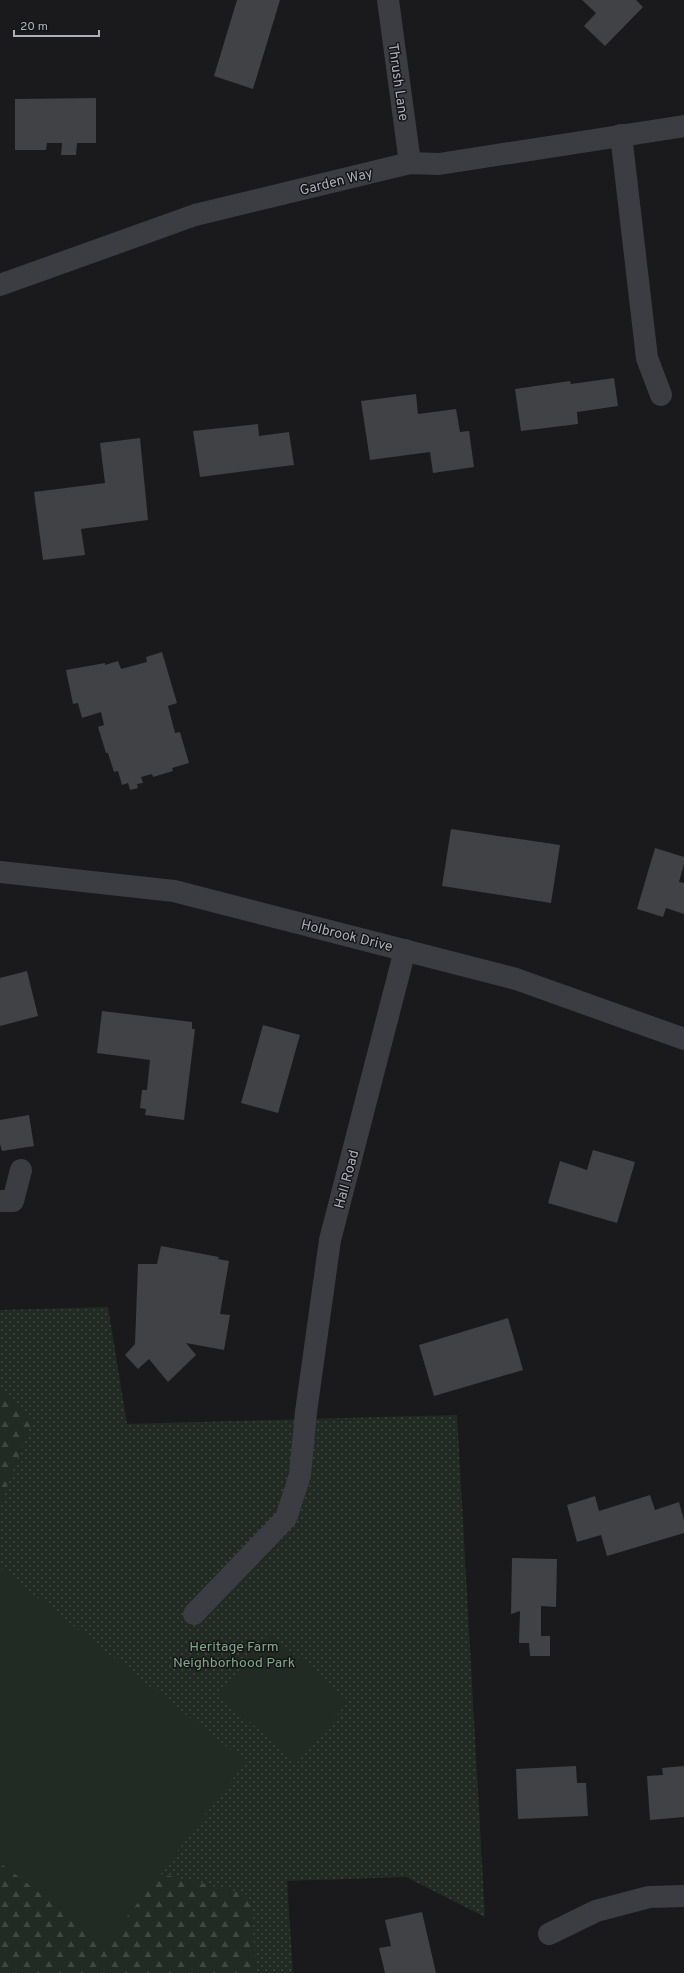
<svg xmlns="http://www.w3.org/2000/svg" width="684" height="1973" font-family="Overpass,sans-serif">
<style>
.green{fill:url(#green-dots)}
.forest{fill:url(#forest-firs)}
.pitch{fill:#212b23}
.building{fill:#414246}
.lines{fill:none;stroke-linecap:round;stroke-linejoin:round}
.minor{stroke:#3c3d43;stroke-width:22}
.labels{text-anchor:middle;stroke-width:3;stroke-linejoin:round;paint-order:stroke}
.street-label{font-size:14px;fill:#acafbc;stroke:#151517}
.park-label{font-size:14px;fill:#82a888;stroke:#151517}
</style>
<defs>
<pattern id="green-dots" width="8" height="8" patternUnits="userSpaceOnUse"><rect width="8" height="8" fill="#212b23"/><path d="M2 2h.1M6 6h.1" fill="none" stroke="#3f4741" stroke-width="1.8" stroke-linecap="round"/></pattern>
<pattern id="forest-firs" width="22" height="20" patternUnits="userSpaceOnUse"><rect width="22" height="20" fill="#212b23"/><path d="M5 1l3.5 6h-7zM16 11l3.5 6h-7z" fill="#3f4741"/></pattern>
</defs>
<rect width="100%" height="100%" fill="#1a1a1c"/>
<polygon class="green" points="108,1307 127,1424 457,1415 485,1917 406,1877 287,1881 293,1973 0,1973 0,1310"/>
<g class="forest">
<polygon points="0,1390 33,1418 0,1506"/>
<polygon points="0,1840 184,1879 249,1895 257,1973 0,1973"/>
</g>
<g class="pitch">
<polygon points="0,1568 246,1762 107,1943 0,1863"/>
<polygon points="269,1633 349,1701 297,1763 219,1695"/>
</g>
<g class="building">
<polygon points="237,0 280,0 253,89 214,76"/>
<polygon points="582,0 636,0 643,7 605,46 584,26 596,13"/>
<polygon points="96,98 96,143 77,143 76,155 61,155 62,143 47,143 46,150 15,150 15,99"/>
<polygon points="614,378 618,406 577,412 578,424 521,431 515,389 570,381 571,384"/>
<polygon points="416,394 418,414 456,409 460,432 469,431 474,467 433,473 430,452 370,460 361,401"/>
<polygon points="258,424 259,436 289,432 294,465 200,477 193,431"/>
<polygon points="140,438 148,520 81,529 85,555 43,560 34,492 105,483 100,443"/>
<polygon points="162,652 177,703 168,706 175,733 180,732 189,763 172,768 173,771 153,777 152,774 141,777 143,783 137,784 138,788 130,790 128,783 122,785 118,771 114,772 108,753 106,753 98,727 104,725 101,712 82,718 78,703 73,704 66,670 105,663 105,665 118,661 121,669 147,662 146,657"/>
<polygon points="451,829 560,845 551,903 442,886"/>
<polygon points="655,848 684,857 684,864 679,882 684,883 684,914 666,908 663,917 637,909"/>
<polygon points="27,971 38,1016 0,1026 0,978"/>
<polygon points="102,1011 192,1022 192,1029 195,1029 184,1120 145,1115 146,1109 140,1108 142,1090 147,1090 150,1060 97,1053"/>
<polygon points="263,1025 300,1035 278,1113 241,1103"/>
<polygon points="29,1115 34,1146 2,1151 0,1144 0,1120"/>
<polygon points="593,1150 635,1162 617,1223 548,1203 560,1161 587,1170"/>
<polygon points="161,1246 219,1257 218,1259 229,1261 220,1314 230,1315 224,1350 186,1343 196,1355 168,1382 149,1359 138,1369 125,1355 135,1344 138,1264 157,1264"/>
<polygon points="508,1318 523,1370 434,1396 419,1345"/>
<polygon points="650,1495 655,1510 679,1502 684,1520 684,1533 607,1556 601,1535 577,1542 567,1505 595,1496 599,1511"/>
<polygon points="512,1558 557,1559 556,1607 541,1606 541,1636 550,1636 550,1656 530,1656 529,1643 519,1643 520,1611 511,1614"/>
<polygon points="576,1766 577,1783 586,1783 588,1816 518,1819 516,1769"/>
<polygon points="684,1766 684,1817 650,1820 647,1776 663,1775 662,1768"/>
<polygon points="422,1912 436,1973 385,1973 379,1948 391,1946 385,1920"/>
</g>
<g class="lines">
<g class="minor">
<polyline points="388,0 410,163"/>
<polyline points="621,135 647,358 661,395"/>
<polyline points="0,285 195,215 410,163 439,164 684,126"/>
<polyline points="0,872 174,891 516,979 684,1039"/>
<polyline points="0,1201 13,1201 21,1170"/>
<polyline points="194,1614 286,1518 300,1475 306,1412 330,1240 405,950"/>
<polyline points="549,1934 596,1911 649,1897 684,1896"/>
</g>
</g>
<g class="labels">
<g class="street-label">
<text transform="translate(399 82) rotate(82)" y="5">Thrush Lane</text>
<text transform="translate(336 181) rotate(-14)" y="5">Garden Way</text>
<text transform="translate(347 935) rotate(14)" y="5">Holbrook Drive</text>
<text transform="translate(346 1179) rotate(-75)" y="5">Hall Road</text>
</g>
<g class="park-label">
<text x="234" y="1651">Heritage Farm<tspan x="234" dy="16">Neighborhood Park</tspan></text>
</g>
</g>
<path d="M14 30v6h85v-6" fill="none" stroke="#acafbc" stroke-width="2"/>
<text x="20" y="30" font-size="12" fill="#acafbc" stroke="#151517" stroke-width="3" paint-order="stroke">20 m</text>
</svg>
